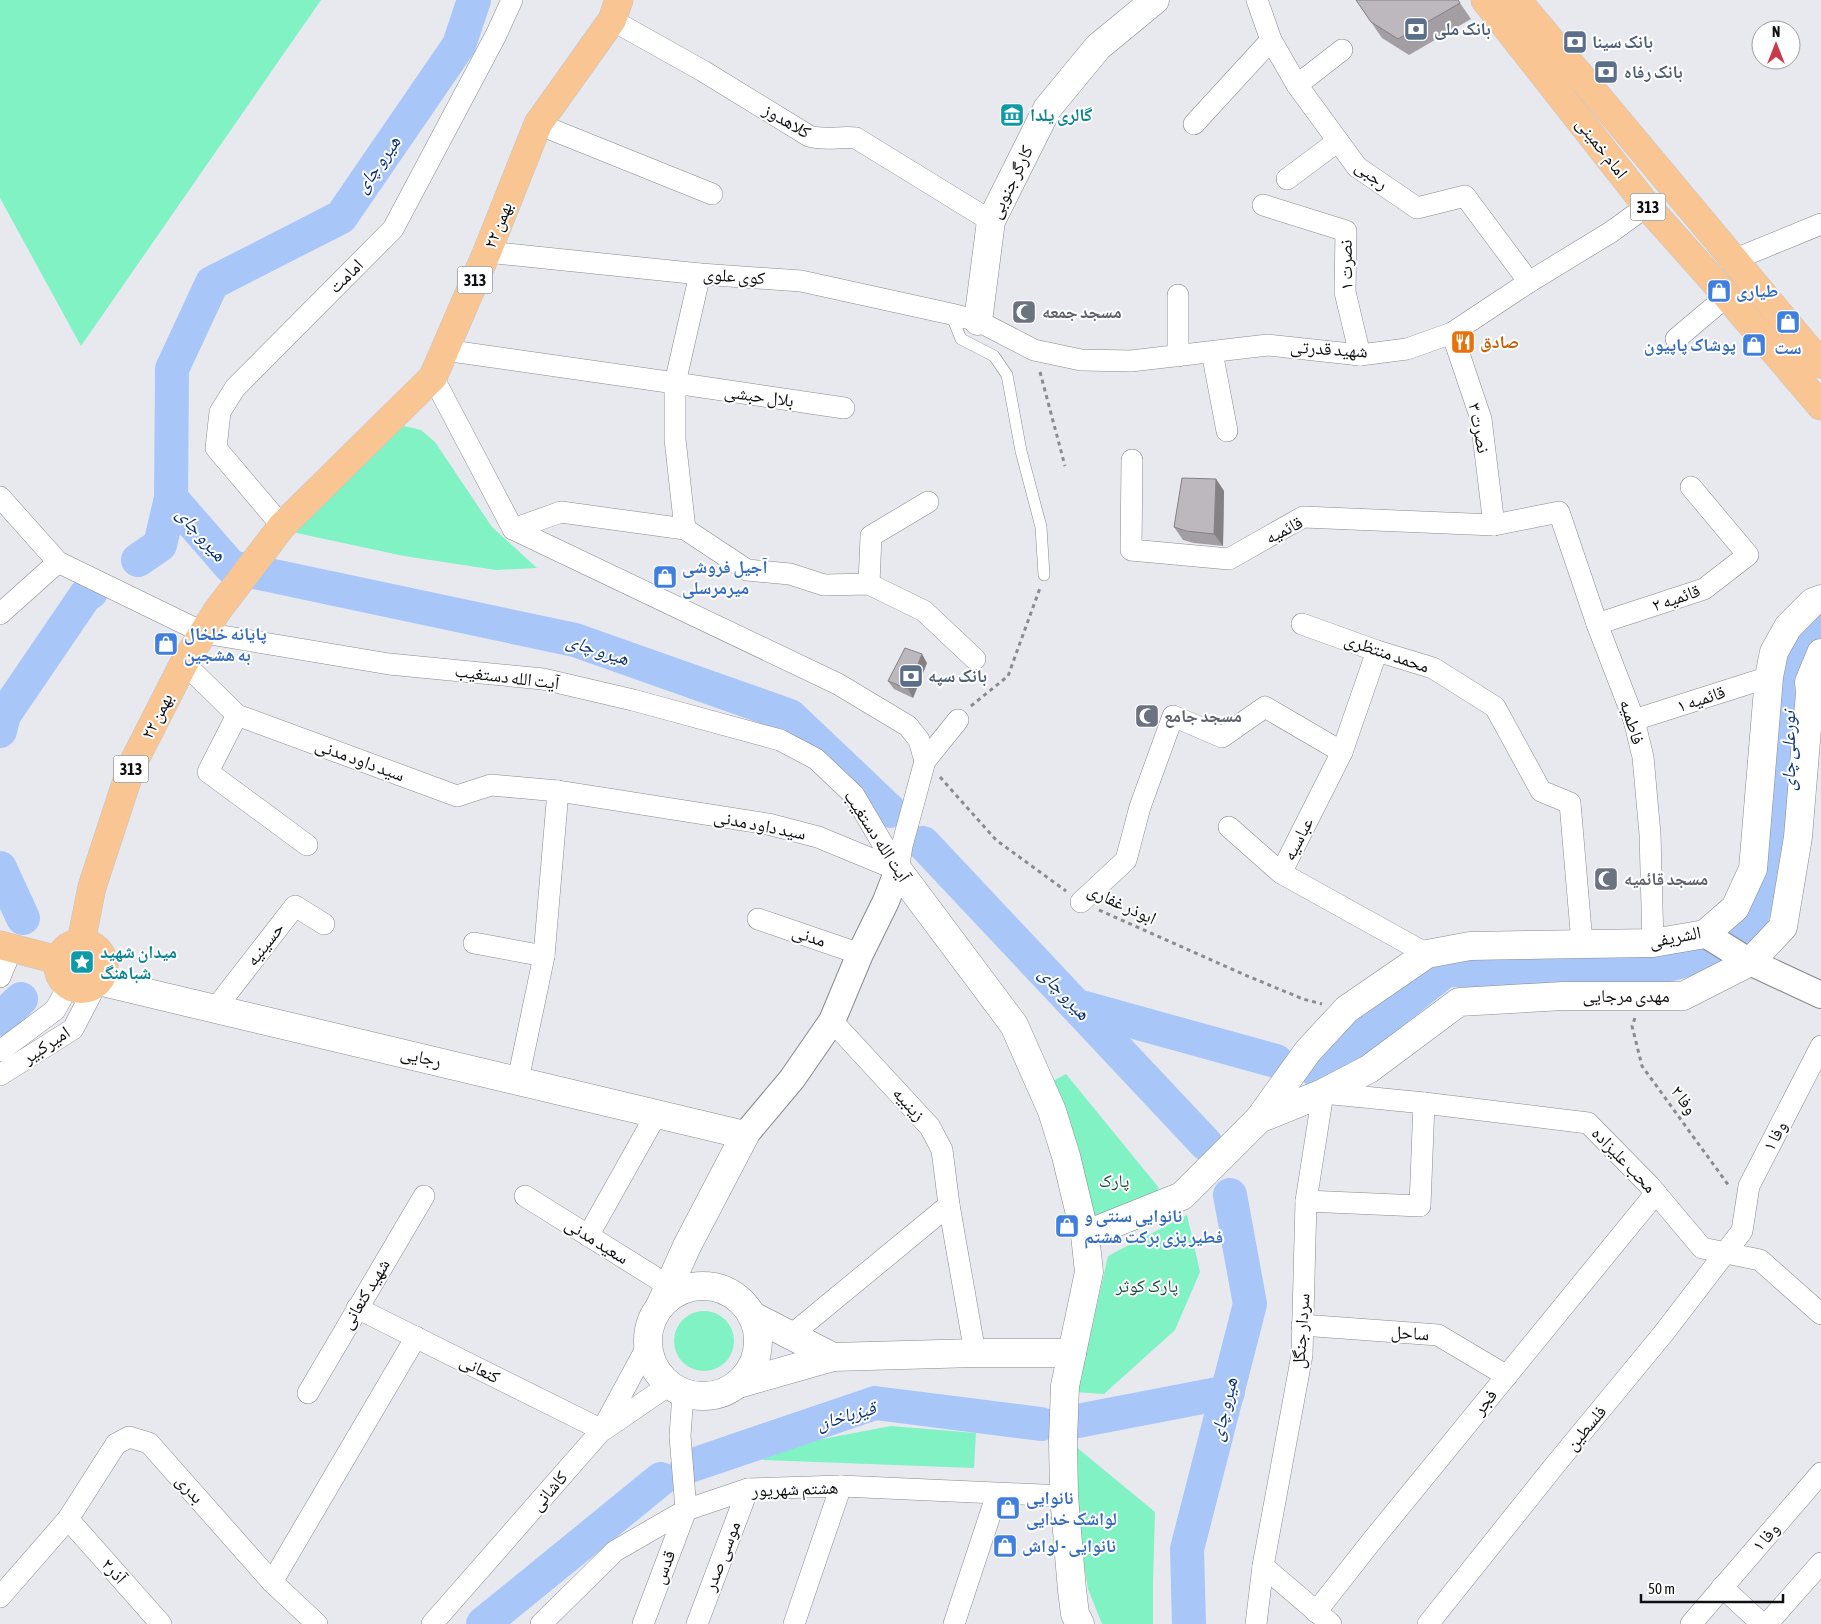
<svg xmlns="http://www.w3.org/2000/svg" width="1821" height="1624" font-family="'Asap Condensed','Noto Naskh Arabic',sans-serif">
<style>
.green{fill:#81f2c3}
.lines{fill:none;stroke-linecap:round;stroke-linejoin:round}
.river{stroke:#a9c6f8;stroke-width:34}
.service-casing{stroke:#888a8f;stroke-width:12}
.minor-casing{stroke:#888a8f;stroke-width:22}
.tertiary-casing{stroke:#888a8f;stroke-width:28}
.secondary-casing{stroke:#888a8f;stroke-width:29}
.primary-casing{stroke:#c5c6c6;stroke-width:29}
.path{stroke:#8a8b8f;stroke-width:3;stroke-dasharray:4 4;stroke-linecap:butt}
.service{stroke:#fff;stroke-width:11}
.minor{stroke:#fff;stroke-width:21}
.tertiary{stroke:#fff;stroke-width:26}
.secondary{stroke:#fff;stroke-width:28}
.primary{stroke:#f8c593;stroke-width:28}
.wall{fill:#a29ea3}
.shaded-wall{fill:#848184}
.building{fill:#bcb8bd;stroke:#848184}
.labels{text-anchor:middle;stroke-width:4;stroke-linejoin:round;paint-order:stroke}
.shield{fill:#fff;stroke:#575859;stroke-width:1}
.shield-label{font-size:16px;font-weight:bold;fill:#0f1012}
.service-label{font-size:18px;font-weight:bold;fill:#4e5e75;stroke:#fff;text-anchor:start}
.culture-label{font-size:18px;font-weight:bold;fill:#0d838f;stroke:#fff;text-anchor:start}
.street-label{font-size:18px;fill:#0f1012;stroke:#fff}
.shop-label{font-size:18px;font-weight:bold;fill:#366cbe;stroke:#fff;text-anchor:start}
.worship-label{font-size:18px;font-weight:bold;fill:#5b616d;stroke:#fff;text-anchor:start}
.food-label{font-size:18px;font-weight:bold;fill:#c56008;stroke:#fff;text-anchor:start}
.park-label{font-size:18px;fill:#194b38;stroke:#fff}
.water-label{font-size:19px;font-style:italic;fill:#0b3177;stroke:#fff}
</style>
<rect width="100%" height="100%" fill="#e7e9ef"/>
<g class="green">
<polygon points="0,0 321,0 81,346 0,198"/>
<polygon points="404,426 421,430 435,442 492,527 537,568 496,570 404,556 292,532 381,432"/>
<circle cx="82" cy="966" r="19"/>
<polygon points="1066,1074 1159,1188 1153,1197 1094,1220 1053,1081"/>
<polygon points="1187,1215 1200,1272 1175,1330 1104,1394 1074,1392 1083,1367 1108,1256"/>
<circle cx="704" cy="1341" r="30"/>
<polygon points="891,1426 976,1433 974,1468 763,1460 765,1450"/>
<polygon points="1064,1437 1155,1512 1153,1583 1153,1624 1102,1624 1088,1589"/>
</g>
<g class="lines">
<g class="river">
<polyline points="171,498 231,567 575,640 790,716 890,811"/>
<polyline points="138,560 160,545 171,498 172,369 212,283 341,217 459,45 474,0"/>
<polyline points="0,731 4,715 85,596 91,592"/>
<polyline points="923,843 1206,1144"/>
<polyline points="0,868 23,918"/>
<polyline points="1746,936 1791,791 1788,695 1818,628 1821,627"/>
<polyline points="1077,1006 1276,1061"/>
<polyline points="0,1019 21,999"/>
<polyline points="1316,1070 1378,1024 1446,970 1644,971 1710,954"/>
<polyline points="1062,1424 1228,1392"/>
<polyline points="687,1467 875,1403 1041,1424"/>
<polyline points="483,1624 661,1479"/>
<polyline points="1189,1624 1187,1549 1250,1304 1230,1195"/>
</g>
<defs>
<polyline id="service" points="951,314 961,339 994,356 1007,375 1021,451 1041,527 1044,575"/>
<g id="minor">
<polyline points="1257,0 1271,40 1297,85 1357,167 1417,208 1465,196 1529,282"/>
<path d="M612 20 703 71 809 136C825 141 840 136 856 138L991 221"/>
<polyline points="1297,85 1342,50"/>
<polyline points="538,124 712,194"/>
<polyline points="1194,124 1271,40"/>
<polyline points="1287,179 1338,141"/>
<polyline points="1263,205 1346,231 1345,292 1360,355"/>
<polyline points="487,252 700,274 801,281 951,314 978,321 1034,350 1081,360 1131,361 1268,345 1360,355 1407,349 1452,333 1529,282 1611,232 1647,206"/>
<polyline points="1733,260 1821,224"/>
<polyline points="1178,295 1178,356"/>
<polyline points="1452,333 1481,419 1494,525"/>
<polyline points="1676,339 1727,296"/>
<polyline points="444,350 675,383 700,274"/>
<polyline points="1212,352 1227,431"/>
<polyline points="433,377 513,529 838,684 908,726 919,740 925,761"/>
<polyline points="1132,460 1131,550 1229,559 1303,517 1494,525 1559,512 1597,624 1634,720 1643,757 1650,834 1653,943"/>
<polyline points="0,497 58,562 204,633 389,664 543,679 633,700 780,740 816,759 854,795 898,870"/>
<polyline points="282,526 216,448 220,412 235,388 393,229 496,35 512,0"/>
<polyline points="513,529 561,512 685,529 675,439 675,383 844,408"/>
<polyline points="685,529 747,570 790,574 824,585 869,584 924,611 975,659"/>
<polyline points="869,584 871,536 928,502"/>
<polyline points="0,614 58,562"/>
<polyline points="1302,624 1377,651 1433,668 1495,707 1541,791 1570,803 1582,943"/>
<polyline points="1597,624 1704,589 1748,555 1691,487"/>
<polyline points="1377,651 1342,752 1281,873 1427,954"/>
<polyline points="184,663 237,715 457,796 491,785 558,791 768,824 818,837 898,870"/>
<polyline points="237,715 208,772 307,845"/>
<polyline points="1634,720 1769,677"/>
<polyline points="1229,827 1281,873"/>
<polyline points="898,870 902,846 925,761 958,720"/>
<polyline points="1081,902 1126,860 1140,807 1173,716 1222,737 1265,707 1342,752"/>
<polyline points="758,919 860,954"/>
<polyline points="474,943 544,956"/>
<polyline points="0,977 12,948"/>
<polyline points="215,1009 295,906 324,924"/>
<polyline points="832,1021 930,1127 942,1150 949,1205"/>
<polyline points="0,1051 55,1010 69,985"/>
<polyline points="0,1075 73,1029 98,981"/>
<polyline points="518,1080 544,956 558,791"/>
<polyline points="525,1196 669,1286"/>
<polyline points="1306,1201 1420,1206 1424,1103"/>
<polyline points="588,1236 657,1113"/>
<polyline points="357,1308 602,1430"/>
<polyline points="1302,1325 1438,1335 1507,1376"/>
<polyline points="790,1336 949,1205 975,1353"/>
<polyline points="308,1393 424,1196"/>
<polyline points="605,1429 669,1385"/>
<polyline points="68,1519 161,1624"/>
<polyline points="1263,1566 1331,1624"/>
<polyline points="272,1582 416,1337"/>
<polyline points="1722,1587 1762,1624"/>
<polyline points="0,1597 68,1519 116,1444 129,1437 149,1443 272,1582 317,1624"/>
<polyline points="1316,1612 1371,1542 1656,1193"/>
<polyline points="432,1624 602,1430 648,1345"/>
<polyline points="541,1624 615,1551 686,1510 748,1489 841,1486 1064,1496"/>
<polyline points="643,1624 686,1510 680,1436 683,1394"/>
<polyline points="697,1624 748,1489"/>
<polyline points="794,1624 841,1486"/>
<polyline points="954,1624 997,1494"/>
<polyline points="1256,1624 1263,1566 1302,1355 1306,1201 1323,1093 1424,1103 1588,1123 1649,1185 1702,1248 1760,1260 1821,1314"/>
<polyline points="1428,1624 1555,1465 1663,1334 1742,1231 1749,1186 1821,1046"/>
<polyline points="1691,1624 1821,1473"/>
<polyline points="1767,1624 1821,1563"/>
</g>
<g id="tertiary">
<polyline points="1705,934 1750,962 1821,995"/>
<polyline points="745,1135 792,1079 832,1021 860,954 886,901 898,870"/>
</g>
<g id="secondary">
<polyline points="978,321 991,221 1047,109 1098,47 1155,0"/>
<polyline points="898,870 1014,1025 1052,1111 1066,1156 1085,1235 1089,1272 1065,1386 1063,1441 1064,1496 1072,1590 1075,1614 1080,1624"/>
<polyline points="98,981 745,1135 687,1246 660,1306"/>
<polyline points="1259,1119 1323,1093 1369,1069 1459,1002 1563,996 1683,996 1750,962 1783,927 1798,837 1810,693 1809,682 1821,653"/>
<polyline points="1085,1235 1182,1196 1259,1119 1308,1051 1347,1009 1427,954 1470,946 1653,943 1705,934 1735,908 1753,869 1769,677 1774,652 1788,627 1813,602 1821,599"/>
<circle cx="703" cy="1341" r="55"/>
<polyline points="753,1316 833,1357"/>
<polyline points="738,1384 833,1357 975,1353 1072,1353"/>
</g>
<g id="primary">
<polyline points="1485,0 1647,206 1727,296 1821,406"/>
<polyline points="1517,0 1821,364"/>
<polyline points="81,942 92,887 132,765 184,663 217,611 282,526 433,377 487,252 538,124 612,20 619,0"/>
<circle cx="81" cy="966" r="23"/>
<polyline points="0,945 58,960"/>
</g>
</defs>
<use href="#service" class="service-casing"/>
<use href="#minor" class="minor-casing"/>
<use href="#tertiary" class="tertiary-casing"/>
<use href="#secondary" class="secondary-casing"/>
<use href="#primary" class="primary-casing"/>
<g class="path">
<polyline points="1040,372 1065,466"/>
<polyline points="971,706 1008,676 1040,588"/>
<polyline points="940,777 996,840 1066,891"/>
<polyline points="1099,910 1245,975 1303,999 1322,1004"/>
<polyline points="1635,1018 1632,1026 1642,1066 1729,1186"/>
</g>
<use href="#service" class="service"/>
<use href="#minor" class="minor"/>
<use href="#tertiary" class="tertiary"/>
<use href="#secondary" class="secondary"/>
<use href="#primary" class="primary"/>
</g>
<g class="wall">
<polygon points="1356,0 1460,3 1471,19 1409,55 1382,38"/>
<polygon points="1216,479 1224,491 1223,546 1194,543 1183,540 1174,527"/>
<polygon points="927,663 913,698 894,689 888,681"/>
</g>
<g class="shaded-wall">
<polygon points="1216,479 1224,491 1223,546 1214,534"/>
<polygon points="922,654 927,663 913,698 908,689"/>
</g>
<g class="building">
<polygon points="1356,0 1458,0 1460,3 1398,39 1371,22"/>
<polygon points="1182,478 1216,479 1214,534 1186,531 1174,527"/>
<polygon points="905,648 922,654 908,689 888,681"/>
</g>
<defs>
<symbol id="bank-square" viewBox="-11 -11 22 22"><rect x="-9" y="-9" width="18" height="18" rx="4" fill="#5c6f8a" stroke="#fff"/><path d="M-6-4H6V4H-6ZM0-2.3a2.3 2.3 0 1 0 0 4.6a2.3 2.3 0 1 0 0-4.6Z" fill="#fff"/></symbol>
<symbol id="museum-square" viewBox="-11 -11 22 22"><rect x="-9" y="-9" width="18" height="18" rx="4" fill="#0f9aa8" stroke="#fff"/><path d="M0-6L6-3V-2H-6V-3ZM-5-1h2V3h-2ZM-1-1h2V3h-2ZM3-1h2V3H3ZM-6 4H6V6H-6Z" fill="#fff"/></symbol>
<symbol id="shop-square" viewBox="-11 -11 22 22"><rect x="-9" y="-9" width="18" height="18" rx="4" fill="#3f7fe0" stroke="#fff"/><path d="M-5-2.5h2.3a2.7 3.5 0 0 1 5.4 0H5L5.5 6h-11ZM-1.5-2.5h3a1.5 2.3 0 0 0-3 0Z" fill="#fff"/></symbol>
<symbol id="mosque-square" viewBox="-11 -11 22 22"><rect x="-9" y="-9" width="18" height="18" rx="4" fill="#6b7280" stroke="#fff"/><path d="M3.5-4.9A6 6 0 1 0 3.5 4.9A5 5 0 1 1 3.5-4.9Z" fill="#fff"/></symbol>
<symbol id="restaurant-square" viewBox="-11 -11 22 22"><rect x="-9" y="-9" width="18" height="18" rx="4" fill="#e8710a" stroke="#fff"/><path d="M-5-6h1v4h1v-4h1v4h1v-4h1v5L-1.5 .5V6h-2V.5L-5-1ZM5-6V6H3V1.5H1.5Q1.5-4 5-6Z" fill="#fff"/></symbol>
<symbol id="sight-square" viewBox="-11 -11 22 22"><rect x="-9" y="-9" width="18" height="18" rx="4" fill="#0f9aa8" stroke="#fff"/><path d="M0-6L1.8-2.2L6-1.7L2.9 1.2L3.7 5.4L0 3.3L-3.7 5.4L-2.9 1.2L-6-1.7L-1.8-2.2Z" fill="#fff"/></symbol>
</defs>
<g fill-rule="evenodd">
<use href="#bank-square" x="1402" y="15" width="28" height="28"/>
<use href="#bank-square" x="1561" y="28" width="28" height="28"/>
<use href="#bank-square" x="1592" y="58" width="28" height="28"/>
<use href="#museum-square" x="998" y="101" width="28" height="28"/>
<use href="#shop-square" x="1705" y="277" width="28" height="28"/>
<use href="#mosque-square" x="1010" y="298" width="28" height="28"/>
<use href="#shop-square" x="1774" y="308" width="28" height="28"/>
<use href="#restaurant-square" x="1449" y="328" width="28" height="28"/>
<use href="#shop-square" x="1740" y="331" width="28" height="28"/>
<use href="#shop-square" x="651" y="563" width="28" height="28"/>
<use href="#shop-square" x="152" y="630" width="28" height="28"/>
<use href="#bank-square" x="897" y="662" width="28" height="28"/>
<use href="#mosque-square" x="1133" y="702" width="28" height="28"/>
<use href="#mosque-square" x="1592" y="865" width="28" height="28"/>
<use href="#sight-square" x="68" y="948" width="28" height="28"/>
<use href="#shop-square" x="1053" y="1212" width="28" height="28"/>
<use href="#shop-square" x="994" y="1494" width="28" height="28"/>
<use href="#shop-square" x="991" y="1532" width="28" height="28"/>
</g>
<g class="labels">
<g class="shield">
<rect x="1630.5" y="193.5" width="35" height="27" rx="4"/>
<rect x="457.5" y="266.5" width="35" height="27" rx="4"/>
<rect x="113.5" y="755.5" width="35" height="27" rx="4"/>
</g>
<g class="shield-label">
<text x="1648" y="213">313</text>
<text x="475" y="286">313</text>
<text x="131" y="775">313</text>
</g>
<g class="service-label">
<text x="1434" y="35">بانک ملی</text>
<text x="1592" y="48">بانک سینا</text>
<text x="1624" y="78">بانک رفاه</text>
<text x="928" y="682">بانک سپه</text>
</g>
<g class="culture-label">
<text x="1030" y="121">گالری یلدا</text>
<text x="100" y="958">میدان شهید<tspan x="100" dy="21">شباهنگ</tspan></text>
</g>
<g class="street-label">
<text transform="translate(787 121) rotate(30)" y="6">کلاهدوز</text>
<text transform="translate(1602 148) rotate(52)" y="6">امام خمینی</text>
<text transform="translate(1372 175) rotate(38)" y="6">رجبی</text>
<text transform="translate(1011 182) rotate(-64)" y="6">کارگر جنوبی</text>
<text transform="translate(498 225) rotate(-68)" y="6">۲۲ بهمن</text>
<text transform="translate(1346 265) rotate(-91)" y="6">نصرت ۱</text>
<text transform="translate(346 276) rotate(-45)" y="6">امامت</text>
<text transform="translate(734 276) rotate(4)" y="6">کوی علوی</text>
<text transform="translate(1329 349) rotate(4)" y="6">شهید قدرتی</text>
<text transform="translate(759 396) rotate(8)" y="6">بلال حبشی</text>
<text transform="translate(1479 428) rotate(79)" y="6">نصرت ۳</text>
<text transform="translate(1284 530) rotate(-27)" y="6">قائمیه</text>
<text transform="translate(1676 598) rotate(-19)" y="6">قائمیه ۲</text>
<text transform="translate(1387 653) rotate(19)" y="6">محمد منتظری</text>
<text transform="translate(507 677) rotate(7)" y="6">آیت الله دستغیب</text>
<text transform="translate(1701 699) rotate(-18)" y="6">قائمیه ۱</text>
<text transform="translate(157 716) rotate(-63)" y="6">۲۲ بهمن</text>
<text transform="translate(1632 722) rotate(73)" y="6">فاطمیه</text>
<text transform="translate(360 760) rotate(20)" y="6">سید داود مدنی</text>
<text transform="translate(760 825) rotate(11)" y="6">سید داود مدنی</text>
<text transform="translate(877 836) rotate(57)" y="6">آیت الله دستغیب</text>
<text transform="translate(1298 839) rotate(-63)" y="6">عباسیه</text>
<text transform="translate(1122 904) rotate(25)" y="6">ابوذر غفاری</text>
<text transform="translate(809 936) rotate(19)" y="6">مدنی</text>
<text transform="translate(1675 937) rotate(-11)" y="6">الشریفی</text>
<text transform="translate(265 944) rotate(-52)" y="6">حسینیه</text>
<text x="1626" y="1002">مهدی مرجایی</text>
<text transform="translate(46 1045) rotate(-34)" y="6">امیرکبیر</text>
<text transform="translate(421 1057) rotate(13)" y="6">رجایی</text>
<text transform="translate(1684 1100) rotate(54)" y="6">وفا ۲</text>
<text transform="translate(909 1104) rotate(48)" y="6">زینبیه</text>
<text transform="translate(1775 1136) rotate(-62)" y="6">وفا ۱</text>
<text transform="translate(1624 1160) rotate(46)" y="6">محب علیزاده</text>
<text transform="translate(597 1241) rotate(32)" y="6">سعید مدنی</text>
<text transform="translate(365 1294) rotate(-59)" y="6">شهید کنعانی</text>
<text transform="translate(1301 1331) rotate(-86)" y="6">سردار جنگل</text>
<text transform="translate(1410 1333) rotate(4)" y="6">ساحل</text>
<text transform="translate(480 1369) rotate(27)" y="6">کنعانی</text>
<text transform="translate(1485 1402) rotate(-51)" y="6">فجر</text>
<text transform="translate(1586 1428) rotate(-50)" y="6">فلسطین</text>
<text transform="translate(190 1489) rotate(49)" y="6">بدری</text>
<text transform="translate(795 1489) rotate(-2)" y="6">هشتم شهریور</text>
<text transform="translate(549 1491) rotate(-49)" y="6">کاشانی</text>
<text transform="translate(1766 1537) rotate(-49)" y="6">وفا ۱</text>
<text transform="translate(722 1556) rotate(-69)" y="6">موسی صدر</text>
<text transform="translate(664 1567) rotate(-69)" y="6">قدس</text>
<text transform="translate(114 1571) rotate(48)" y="6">آذر۲</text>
</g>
<g class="shop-label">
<text x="1736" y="297">طیاری</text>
<text x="1736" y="351" text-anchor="end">پوشاک پاپیون</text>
<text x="1788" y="354" text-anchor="middle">ست</text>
<text x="682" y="573">آجیل فروشی<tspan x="682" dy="21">میرمرسلی</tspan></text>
<text x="184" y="640">پایانه خلخال<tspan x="184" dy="21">به هشجین</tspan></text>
<text x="1084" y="1222">نانوایی سنتی و<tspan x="1084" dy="21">فطیر پزی برکت هشتم</tspan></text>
<text x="1026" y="1504">نانوایی<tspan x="1026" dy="21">لواشک خدایی</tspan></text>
<text x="1022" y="1552">نانوایی - لواش</text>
</g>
<g class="worship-label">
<text x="1042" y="318">مسجد جمعه</text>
<text x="1164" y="722">مسجد جامع</text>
<text x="1624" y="885">مسجد قائمیه</text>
</g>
<g class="food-label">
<text x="1480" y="348">صادق</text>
</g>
<g class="park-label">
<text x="1114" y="1187">پارک</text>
<text x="1147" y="1292">پارک کوثر</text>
</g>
<g class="water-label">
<text transform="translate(377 164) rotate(-55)" y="7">هیرو چای</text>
<text transform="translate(202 534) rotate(49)" y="7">هیرو چای</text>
<text transform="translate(598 649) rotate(18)" y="7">هیرو چای</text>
<text transform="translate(1788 751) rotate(-90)" y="7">نورعلی چای</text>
<text transform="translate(1065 993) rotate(47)" y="7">هیرو چای</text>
<text transform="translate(1223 1409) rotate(-76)" y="7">هیرو چای</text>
<text transform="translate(846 1415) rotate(-16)" y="7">قیزباخان</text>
</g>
</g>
<g transform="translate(1776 45)"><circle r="24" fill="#ffffff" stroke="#9f9fa0"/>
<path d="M0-4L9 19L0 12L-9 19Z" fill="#c9394c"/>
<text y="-8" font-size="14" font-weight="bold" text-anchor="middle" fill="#0f1012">N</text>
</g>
<path d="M1641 1594v8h142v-8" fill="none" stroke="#0f1012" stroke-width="2.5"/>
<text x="1648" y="1594" font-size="15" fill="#0f1012" stroke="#ffffff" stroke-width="4" paint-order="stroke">50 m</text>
</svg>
